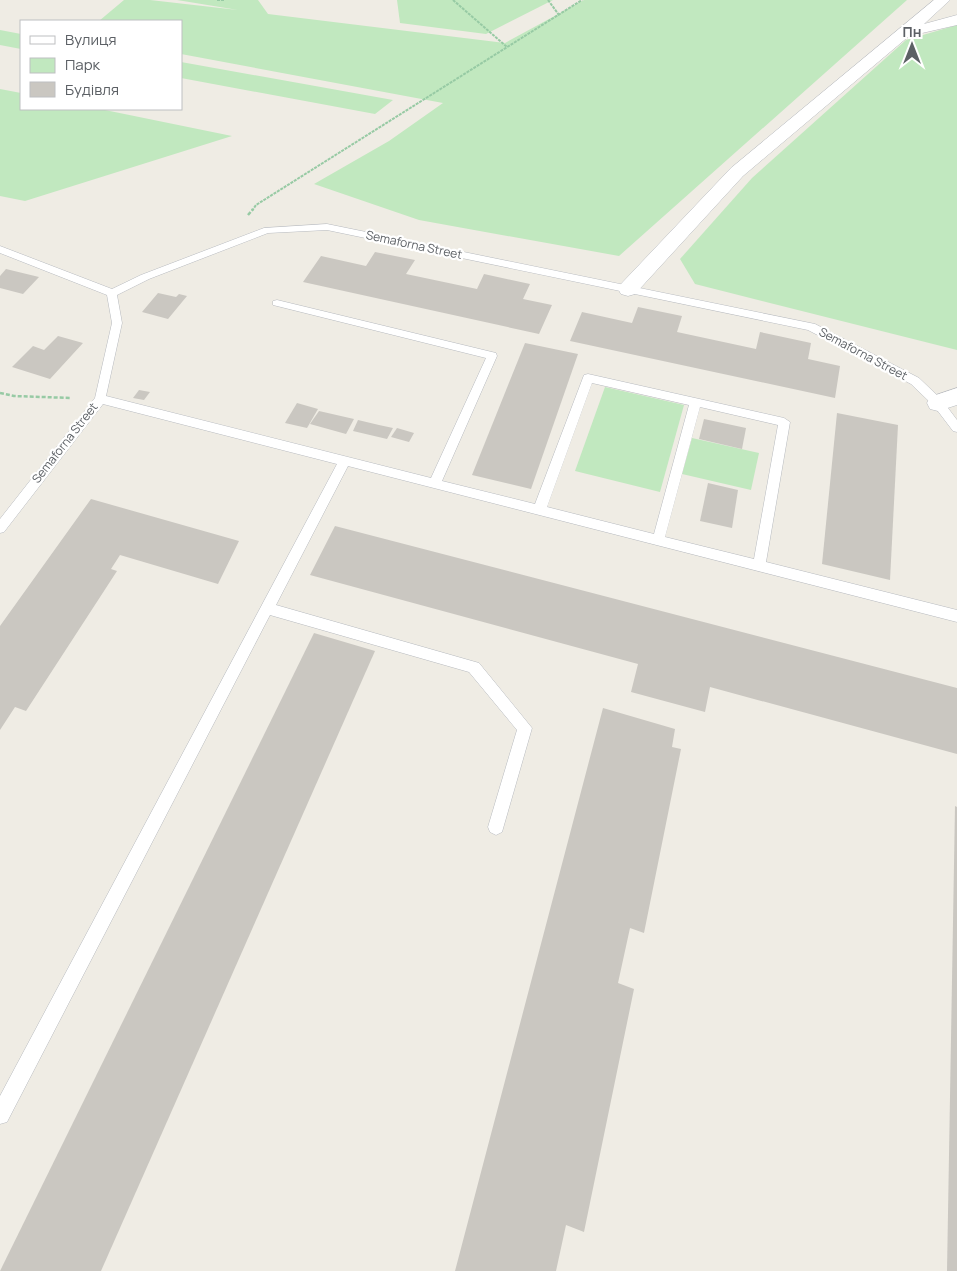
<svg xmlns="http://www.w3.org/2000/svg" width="957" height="1271" font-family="Manrope,sans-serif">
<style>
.green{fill:#c1e8bf}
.building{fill:#cac7c1}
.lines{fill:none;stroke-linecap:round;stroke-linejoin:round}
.lane-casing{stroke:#b7babf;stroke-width:1}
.street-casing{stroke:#b7babf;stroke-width:1}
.path-far1{stroke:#97caa4;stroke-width:2;stroke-dasharray:3 1;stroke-linecap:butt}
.path{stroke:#97caa4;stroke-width:2.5;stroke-dasharray:4 2;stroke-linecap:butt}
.lane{fill:#fff;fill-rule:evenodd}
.street{fill:#fff;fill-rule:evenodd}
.labels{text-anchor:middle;stroke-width:4.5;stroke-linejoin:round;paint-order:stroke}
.far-street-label{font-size:12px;fill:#5c6065;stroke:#fff}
</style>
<rect width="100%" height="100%" fill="#efece4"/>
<g class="green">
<polygon points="124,0 150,0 238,10 177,0 258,0 268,14 505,43 584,0 907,0 619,256 419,220 314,184 389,141 443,103 181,54 181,21 99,21"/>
<polygon points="397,0 553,0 486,34 400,23"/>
<polygon points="957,25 957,350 695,284 680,259 752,178 906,40"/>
<polygon points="0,30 21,34 21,49 0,45"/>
<polygon points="181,62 393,100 375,114 181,78"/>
<polygon points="0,89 21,93 21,109 100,109 232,136 25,201 0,196"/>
<polygon points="605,387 684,405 660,492 575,471"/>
<polygon points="692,438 759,453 751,490 682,474"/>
</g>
<g class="building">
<polygon points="375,252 415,260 406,274 477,289 484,274 530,284 523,299 552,305 539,334 303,282 321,256 366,266"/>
<polygon points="6,269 39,277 23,294 0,288 0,276"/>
<polygon points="158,293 176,297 179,294 187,296 168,319 142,312"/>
<polygon points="638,307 682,316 677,332 756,349 760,332 811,343 808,359 840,366 835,398 570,341 582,312 632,323"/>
<polygon points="58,336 83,343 50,379 12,367 33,346 44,350"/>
<polygon points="525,343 578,354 531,489 472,475"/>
<polygon points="139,390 150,392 144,400 133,398"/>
<polygon points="297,403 318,409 307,428 285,423"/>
<polygon points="319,411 354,419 346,434 310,424"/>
<polygon points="837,413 898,425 890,580 822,564"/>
<polygon points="704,419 746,428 742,449 699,439"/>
<polygon points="358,420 379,425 393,428 387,439 353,431"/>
<polygon points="397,428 414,433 409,442 391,437"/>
<polygon points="708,483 738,490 732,528 700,521"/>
<polygon points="91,499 239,541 218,584 120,555 111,569 117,571 26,711 15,707 0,730 0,626"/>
<polygon points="335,526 957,688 957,754 710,687 705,712 631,692 638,664 310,575"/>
<polygon points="314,633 375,651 101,1271 0,1271"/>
<polygon points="603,708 675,729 672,747 681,749 644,933 630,928 618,983 634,989 584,1232 566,1225 556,1271 455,1271"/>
<polygon points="955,806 957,807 957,1271 947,1271"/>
</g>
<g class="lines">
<defs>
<path id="lane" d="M327 224 815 324 919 378 942 400 957 420V432L953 431 934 406 911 384 808 330 327 230 268 233 149 279 117 295 122 323 106 396 431 478 486 358 273 305V301L277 300 496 353 497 356 442 481 535 504 584 375 588 374 784 418 790 422 766 562 957 610V622L348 466 276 605 479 663 532 728 502 832 496 835 490 832 488 827 517 730 469 672 270 615 7 1122 0 1124V1096L337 464 103 404 4 532 0 533V519L95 398 112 323 107 295 0 253V246L112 289 141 275 264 228ZM592 383 689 405 654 534 547 507ZM700 407 778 425 754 559 665 537Z"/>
<g id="street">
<polygon points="934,0 950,0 924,24 957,15 957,25 909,36 743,176 635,294 628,296 621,294 618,289 621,284 731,168"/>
<polygon points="957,388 957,405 938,411 930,409 927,403 930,397"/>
</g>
</defs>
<use href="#lane" class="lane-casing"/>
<use href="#street" class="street-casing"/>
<g class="path-far1">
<polyline points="217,0 224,0"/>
<polyline points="453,0 507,47"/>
<polyline points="548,0 559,15"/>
<polyline points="252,211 256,205 582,0"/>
</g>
<g class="path">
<polyline points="248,215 253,209"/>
<polyline points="0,393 14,396 71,398"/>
</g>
<use href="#lane" class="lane"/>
<use href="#street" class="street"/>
</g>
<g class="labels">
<g class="far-street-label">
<text transform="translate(414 245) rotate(12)" y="4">Semaforna Street</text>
<text transform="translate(863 354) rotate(28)" y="4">Semaforna Street</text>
<text transform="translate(65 443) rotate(-52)" y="4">Semaforna Street</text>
</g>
</g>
<rect x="20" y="20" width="162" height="90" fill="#ffffff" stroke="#bebfc1"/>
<rect x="30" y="36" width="25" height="8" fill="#ffffff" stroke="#bebfc1"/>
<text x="65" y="45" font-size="15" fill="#5c6065">Вулиця</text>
<rect x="30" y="58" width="25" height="15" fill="#c1e8bf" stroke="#bebfc1"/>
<text x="65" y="70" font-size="15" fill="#5c6065">Парк</text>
<rect x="30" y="82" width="25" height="15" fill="#cac7c1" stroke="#bebfc1"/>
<text x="65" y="95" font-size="15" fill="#5c6065">Будівля</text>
<g transform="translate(912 45)" stroke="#ffffff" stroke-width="4" paint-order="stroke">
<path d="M0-4L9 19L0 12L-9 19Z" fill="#5c6065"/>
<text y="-8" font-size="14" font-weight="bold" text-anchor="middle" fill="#5c6065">Пн</text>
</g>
</svg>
